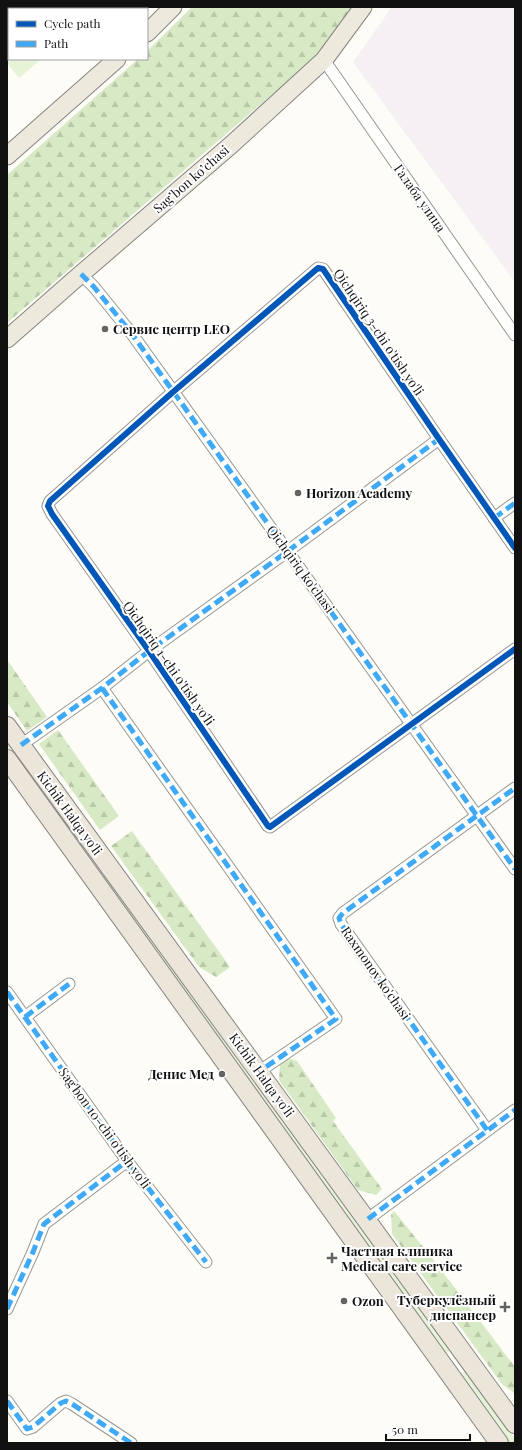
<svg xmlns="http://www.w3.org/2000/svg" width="522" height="1450" font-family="'Playfair Display',serif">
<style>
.industrial{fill:#f5f0f3}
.grass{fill:#e7f3d7}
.forest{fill:url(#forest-firs)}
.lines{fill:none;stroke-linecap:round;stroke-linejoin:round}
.minor-casing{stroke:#979795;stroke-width:13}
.primary-casing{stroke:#858482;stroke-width:19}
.trunk-casing{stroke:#858482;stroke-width:20}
.minor{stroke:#fffffe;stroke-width:11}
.primary{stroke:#ede9dc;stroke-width:17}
.trunk{stroke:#ece5da;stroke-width:18}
.quiet{stroke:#3fa9f5;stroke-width:5;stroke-dasharray:10 5;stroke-linecap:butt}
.cycleway-casing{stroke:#fff;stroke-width:8}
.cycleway{stroke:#0057b8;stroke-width:6}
.poi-dot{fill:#646362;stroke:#fff;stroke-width:1.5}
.labels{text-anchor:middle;stroke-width:4;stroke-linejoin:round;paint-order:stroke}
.street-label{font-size:13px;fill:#111;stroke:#fff}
.poi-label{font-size:13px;font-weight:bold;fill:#111;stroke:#fff;text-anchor:start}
</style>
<defs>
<pattern id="forest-firs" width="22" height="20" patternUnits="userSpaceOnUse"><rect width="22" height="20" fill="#d8eac5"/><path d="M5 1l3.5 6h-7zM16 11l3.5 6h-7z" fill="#b8c8a8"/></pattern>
</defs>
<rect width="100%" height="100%" fill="#fdfcf7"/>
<polygon class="industrial" points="392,7 515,7 515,282 353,62"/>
<g class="grass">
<polygon points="7,7 103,7 101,9 9,9 9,59 41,59 19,78 7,63"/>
<polygon points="7,735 94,856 87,861 7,749"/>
<polygon points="106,874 451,1350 446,1354 100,879"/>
<polygon points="466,1370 515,1439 515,1443 509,1443 460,1374"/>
</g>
<g class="forest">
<polygon points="192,7 352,7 313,59 7,323 7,175 138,59 147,59 147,51"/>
<polygon points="8,661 47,717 27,731 7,702 7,662"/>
<polygon points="58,730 119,816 100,830 39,744"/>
<polygon points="132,831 230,967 216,977 199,967 111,846"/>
<polygon points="289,1058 297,1061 336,1118 333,1121 382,1189 376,1195 358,1190 279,1080 280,1064"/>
<polygon points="394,1211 436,1263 515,1367 515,1394 502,1384 392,1234 391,1215"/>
</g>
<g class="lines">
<defs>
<g id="minor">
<polyline points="324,60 515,335"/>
<polyline points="81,274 94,287 132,334 515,869"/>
<polyline points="494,518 515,503"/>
<polyline points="515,548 439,439 323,269 318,268 173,392 50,501 48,506 52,514 149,651 268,826 270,827 515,649"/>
<polyline points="102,688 336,1019 260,1071"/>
<polyline points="21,745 102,688 149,651 288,551 439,439"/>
<polyline points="7,992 127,1161 206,1262"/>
<polyline points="25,1017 69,984"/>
<polyline points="487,1130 341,924 339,918 343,913 515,788"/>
<polyline points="368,1219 515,1110"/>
<polyline points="7,1309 33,1252 44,1224 127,1161"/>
<polyline points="7,1401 27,1429 33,1427 61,1403 66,1401 72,1404 131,1443"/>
</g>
<g id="primary">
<polyline points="147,33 173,7"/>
<polyline points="7,156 117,59"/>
<polyline points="7,339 81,274 231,145 324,60 363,7"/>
</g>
<g id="trunk">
<path d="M7 726C177 958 347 1190 515 1424"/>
<polyline points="7,759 499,1443"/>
</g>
</defs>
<use href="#minor" class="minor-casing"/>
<use href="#primary" class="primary-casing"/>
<use href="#trunk" class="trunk-casing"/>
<use href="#minor" class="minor"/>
<use href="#primary" class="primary"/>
<use href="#trunk" class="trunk"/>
<g class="quiet">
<polyline points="81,274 94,287 132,334 515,869"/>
<polyline points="494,518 515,503"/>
<polyline points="102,688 336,1019 260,1071"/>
<polyline points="21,745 102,688 149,651 288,551 439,439"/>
<polyline points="7,992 127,1161 206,1262"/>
<polyline points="25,1017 69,984"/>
<polyline points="487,1130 341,924 339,918 343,913 515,788"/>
<polyline points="368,1219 515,1110"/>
<polyline points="7,1309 33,1252 44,1224 127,1161"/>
<polyline points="7,1401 27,1429 33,1427 61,1403 66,1401 72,1404 131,1443"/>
</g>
<defs>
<polyline id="cycleway" points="515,548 439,439 323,269 318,268 173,392 50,501 48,506 52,514 149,651 268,826 270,827 515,649"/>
</defs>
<use href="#cycleway" class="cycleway-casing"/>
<use href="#cycleway" class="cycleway"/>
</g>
<g class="poi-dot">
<circle cx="105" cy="329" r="4"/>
<circle cx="298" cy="493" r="4"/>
<circle cx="222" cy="1074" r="4"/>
<path d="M330 1252h4v4h4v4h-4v4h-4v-4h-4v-4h4z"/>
<circle cx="344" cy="1301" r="4"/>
<path d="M503 1301h4v4h4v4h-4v4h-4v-4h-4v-4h4z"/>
</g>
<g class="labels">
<g class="street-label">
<text transform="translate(191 179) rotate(-41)" y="5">Sag’bon ko’chasi</text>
<text transform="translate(420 198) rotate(55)" y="5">Галаба улица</text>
<text transform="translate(379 332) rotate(56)" y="5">Qichqiriq 3-chi o'tish yo'li</text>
<text transform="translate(301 569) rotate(54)" y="5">Qichqiriq ko'chasi</text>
<text transform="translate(169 663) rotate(55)" y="5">Qichqiriq 1-chi o'tish yo'li</text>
<text transform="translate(70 813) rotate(54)" y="5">Kichik Halqa yo'li</text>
<text transform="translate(376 973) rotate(55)" y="5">Raxmonov ko'chasi</text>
<text transform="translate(262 1075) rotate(54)" y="5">Kichik Halqa yo'li</text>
<text transform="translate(105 1128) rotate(54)" y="5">Sag'bon 10-chi o'tish yo'li</text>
</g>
<g class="poi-label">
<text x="113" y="334">Сервис центр LEO</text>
<text x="306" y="498">Horizon Academy</text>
<text x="214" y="1079" text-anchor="end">Денис Мед</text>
<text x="341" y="1256">Частная клиника<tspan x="341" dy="15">Medical care service</tspan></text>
<text x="496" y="1305" text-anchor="end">Туберкулёзный<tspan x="496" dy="15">диспансер</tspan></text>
<text x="352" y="1306">Ozon</text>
</g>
</g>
<rect width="522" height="1450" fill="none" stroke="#111111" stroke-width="16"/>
<rect x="8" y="8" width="140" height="52" fill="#ffffff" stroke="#a0a0a0"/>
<rect x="16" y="21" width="20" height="6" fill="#0057b8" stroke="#a0a0a0"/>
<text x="44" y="28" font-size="12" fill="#111111">Cycle path</text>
<rect x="16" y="41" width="20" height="6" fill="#3fa9f5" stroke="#a0a0a0"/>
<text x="44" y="48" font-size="12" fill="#111111">Path</text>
<path d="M386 1434v6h84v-6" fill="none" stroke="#111111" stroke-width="2"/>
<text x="392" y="1434" font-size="12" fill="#111111" stroke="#ffffff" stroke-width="3" paint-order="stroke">50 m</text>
</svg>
